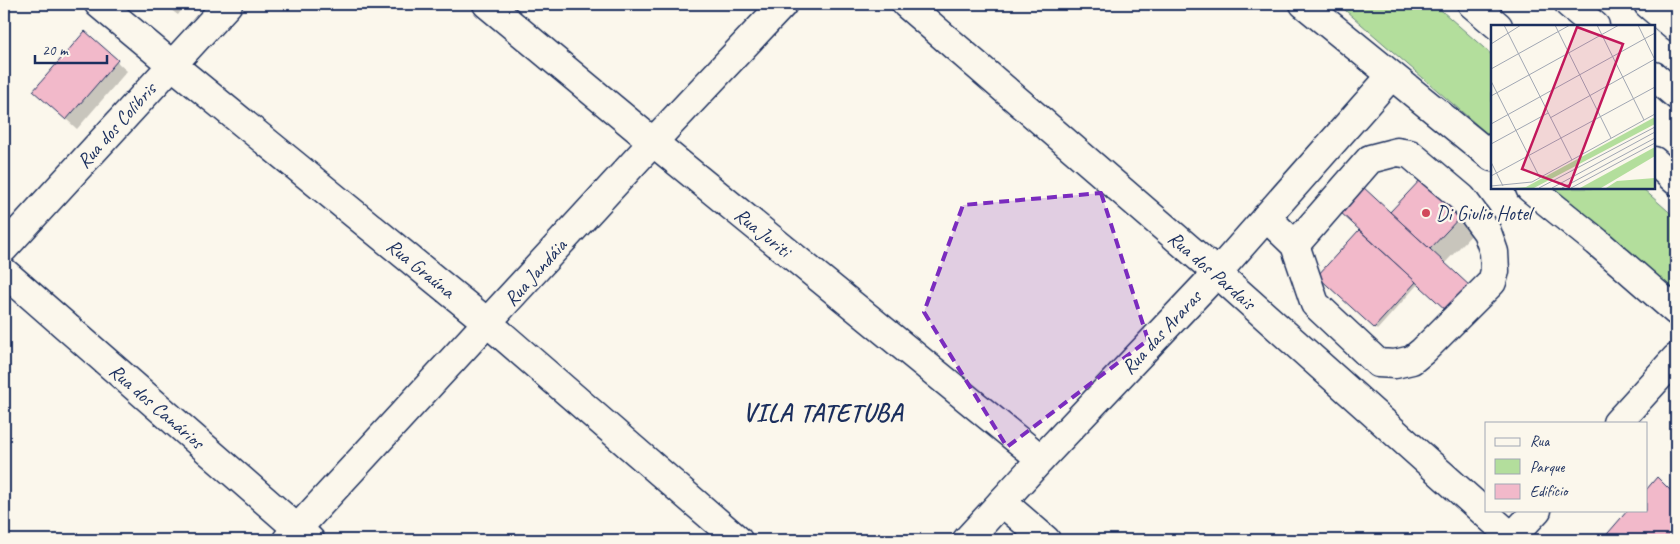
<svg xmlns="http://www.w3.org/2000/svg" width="1680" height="544" font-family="Caveat,sans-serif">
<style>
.green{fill:#b3de9c;stroke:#67867d}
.shadow{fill:#0003}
.building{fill:#f2b9ca;stroke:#1b2f5e}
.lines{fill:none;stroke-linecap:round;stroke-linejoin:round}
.minor-casing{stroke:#1b2f5e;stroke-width:31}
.major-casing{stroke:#1b2f5e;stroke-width:31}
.highway-casing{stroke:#1b2f5e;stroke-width:31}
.minor{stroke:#fbf7ec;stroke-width:28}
.major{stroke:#fbf7ec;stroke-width:28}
.highway{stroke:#fbf7ec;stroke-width:28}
.marked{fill:#7b2cbf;fill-opacity:0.2;stroke:#7b2cbf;stroke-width:4;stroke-dasharray:10 6;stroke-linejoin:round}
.poi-dot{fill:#d1495b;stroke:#fbf7ec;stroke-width:2}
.labels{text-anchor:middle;stroke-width:4.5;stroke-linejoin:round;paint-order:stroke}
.street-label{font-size:20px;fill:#1b2f5e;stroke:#fbf7ec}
.poi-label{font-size:20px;fill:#1b2f5e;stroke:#fbf7ec;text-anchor:start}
.district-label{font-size:25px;font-weight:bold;letter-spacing:1px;fill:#1b2f5e;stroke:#fbf7ec}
.inset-road{fill:none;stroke:#a1a7b3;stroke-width:1}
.view{fill:#c2185b;fill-opacity:0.15;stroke:#c2185b;stroke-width:2.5}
.inset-edge{fill:none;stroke:#1b2f5e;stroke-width:2.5}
</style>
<rect width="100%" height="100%" fill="#fbf7ec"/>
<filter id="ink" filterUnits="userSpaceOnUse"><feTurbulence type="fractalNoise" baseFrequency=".02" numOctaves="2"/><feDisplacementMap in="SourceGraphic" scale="10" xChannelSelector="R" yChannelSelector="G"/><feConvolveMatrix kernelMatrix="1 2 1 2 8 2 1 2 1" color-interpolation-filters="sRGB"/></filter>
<g filter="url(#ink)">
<g class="green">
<polygon points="1338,4 1434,4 1492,55 1492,138"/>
<polygon points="1550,188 1642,188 1676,218 1676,294"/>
</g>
<g class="shadow">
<polygon points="163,4 186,4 178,15"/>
<polygon points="85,33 127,71 77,129 35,91"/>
<polygon points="1422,180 1476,230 1444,264 1418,284 1377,330 1319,276 1361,230 1391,214"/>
<polygon points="1657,479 1676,498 1676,540 1604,540 1630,510 1646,510"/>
</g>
<g class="building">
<polygon points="85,31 118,60 66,120 33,91"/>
<polygon points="1422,178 1462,215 1430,249 1390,212"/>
<polygon points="1362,186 1471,287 1448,312 1339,211"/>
<polygon points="1359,230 1416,282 1374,328 1317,276"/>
<polygon points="1657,477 1676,496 1676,540 1602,540 1628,510 1646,510 1646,490"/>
</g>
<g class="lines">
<defs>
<g id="minor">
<polyline points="99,4 171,64 488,323 738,540"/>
<polyline points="487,4 653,142 1041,459"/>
<polyline points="906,4 1217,273 1515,540"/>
<polyline points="1266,217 1295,245 1315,304 1378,363 1395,364 1412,360 1423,351 1492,282 1495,271 1494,252 1487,232 1462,198 1410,154 1397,152 1370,159 1295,245"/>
<polyline points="4,248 228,4"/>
<polyline points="4,272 310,540"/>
<polyline points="1617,423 1676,358"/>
<polyline points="1002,502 1046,540"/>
<polyline points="287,540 653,142 783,4"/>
<polyline points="967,540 1041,459 1217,273 1391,76"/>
<polyline points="1509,540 1537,510"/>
</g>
<g id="major">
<polyline points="1304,4 1492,157"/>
<polyline points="1530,188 1597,242 1676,311"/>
</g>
<g id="highway">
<polyline points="1472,4 1498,26"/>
<polyline points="1569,4 1595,26"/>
<polyline points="1648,4 1676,28"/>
<polyline points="1654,76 1676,95"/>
<polyline points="1654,161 1676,181"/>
</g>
</defs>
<use href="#minor" class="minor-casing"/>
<use href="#major" class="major-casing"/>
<use href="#highway" class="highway-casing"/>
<use href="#minor" class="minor"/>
<use href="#major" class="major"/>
<use href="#highway" class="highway"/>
</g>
</g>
<path class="marked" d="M1101 193 1148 340 1007 447 924 312 963 205Z"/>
<circle class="poi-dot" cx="1426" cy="213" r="5"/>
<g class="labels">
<g class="street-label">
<text transform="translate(116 125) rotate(-48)" y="7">Rua dos Colibris</text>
<text transform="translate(763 232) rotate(39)" y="7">Rua Juriti</text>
<text transform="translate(421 268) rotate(39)" y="7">Rua Graúna</text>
<text transform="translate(1212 270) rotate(41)" y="7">Rua dos Pardais</text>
<text transform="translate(535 272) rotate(-48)" y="7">Rua Jandáia</text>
<text transform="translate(1161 332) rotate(-47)" y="7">Rua das Araras</text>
<text transform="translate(157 406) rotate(41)" y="7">Rua dos Canários</text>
</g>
<g class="poi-label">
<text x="1436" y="220">Di Giulio Hotel</text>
</g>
<g class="district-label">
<text x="823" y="421">VILA TATETUBA</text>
</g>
</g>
<g transform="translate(1491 25)">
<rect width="164" height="164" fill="#fbf7ec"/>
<path d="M164 92V99L43 163H23L35 162ZM164 122V131L110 163H89ZM164 153V163H115L126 156Z" fill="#b3de9c"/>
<path class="inset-road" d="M13 0 81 135M64 0 120 113M106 0 153 95M147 0 164 35M0 19 30 0M0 44 79 0M0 56 49 153M0 71 128 0M59 93 164 34M0 99 164 8M0 119 57 88M0 137 12 161M0 151 164 62M0 161 41 157 164 89M48 163 164 102M61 163 164 107M71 163 164 113M80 163 164 118"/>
<path class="view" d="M86 2 132 19 78 162 31 144Z"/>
<rect width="164" height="164" class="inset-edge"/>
</g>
<rect width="1680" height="544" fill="none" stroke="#fbf7ec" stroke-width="20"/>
<rect x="10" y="10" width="1660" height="524" fill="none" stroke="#1b2f5e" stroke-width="2" filter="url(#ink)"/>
<rect x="1485" y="422" width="162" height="90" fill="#fbf7ec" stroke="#a1a7b3"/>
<rect x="1495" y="438" width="25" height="8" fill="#fbf7ec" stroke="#a1a7b3"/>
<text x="1530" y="446" font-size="15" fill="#1b2f5e">Rua</text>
<rect x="1495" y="459" width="25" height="15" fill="#b3de9c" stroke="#a1a7b3"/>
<text x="1530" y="472" font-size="15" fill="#1b2f5e">Parque</text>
<rect x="1495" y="484" width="25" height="15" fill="#f2b9ca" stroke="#a1a7b3"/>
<text x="1530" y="496" font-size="15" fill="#1b2f5e">Edifício</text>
<path d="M35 55v8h72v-8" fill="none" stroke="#1b2f5e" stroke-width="2.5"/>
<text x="42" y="55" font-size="15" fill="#1b2f5e" stroke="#fbf7ec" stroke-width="4" paint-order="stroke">20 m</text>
</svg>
